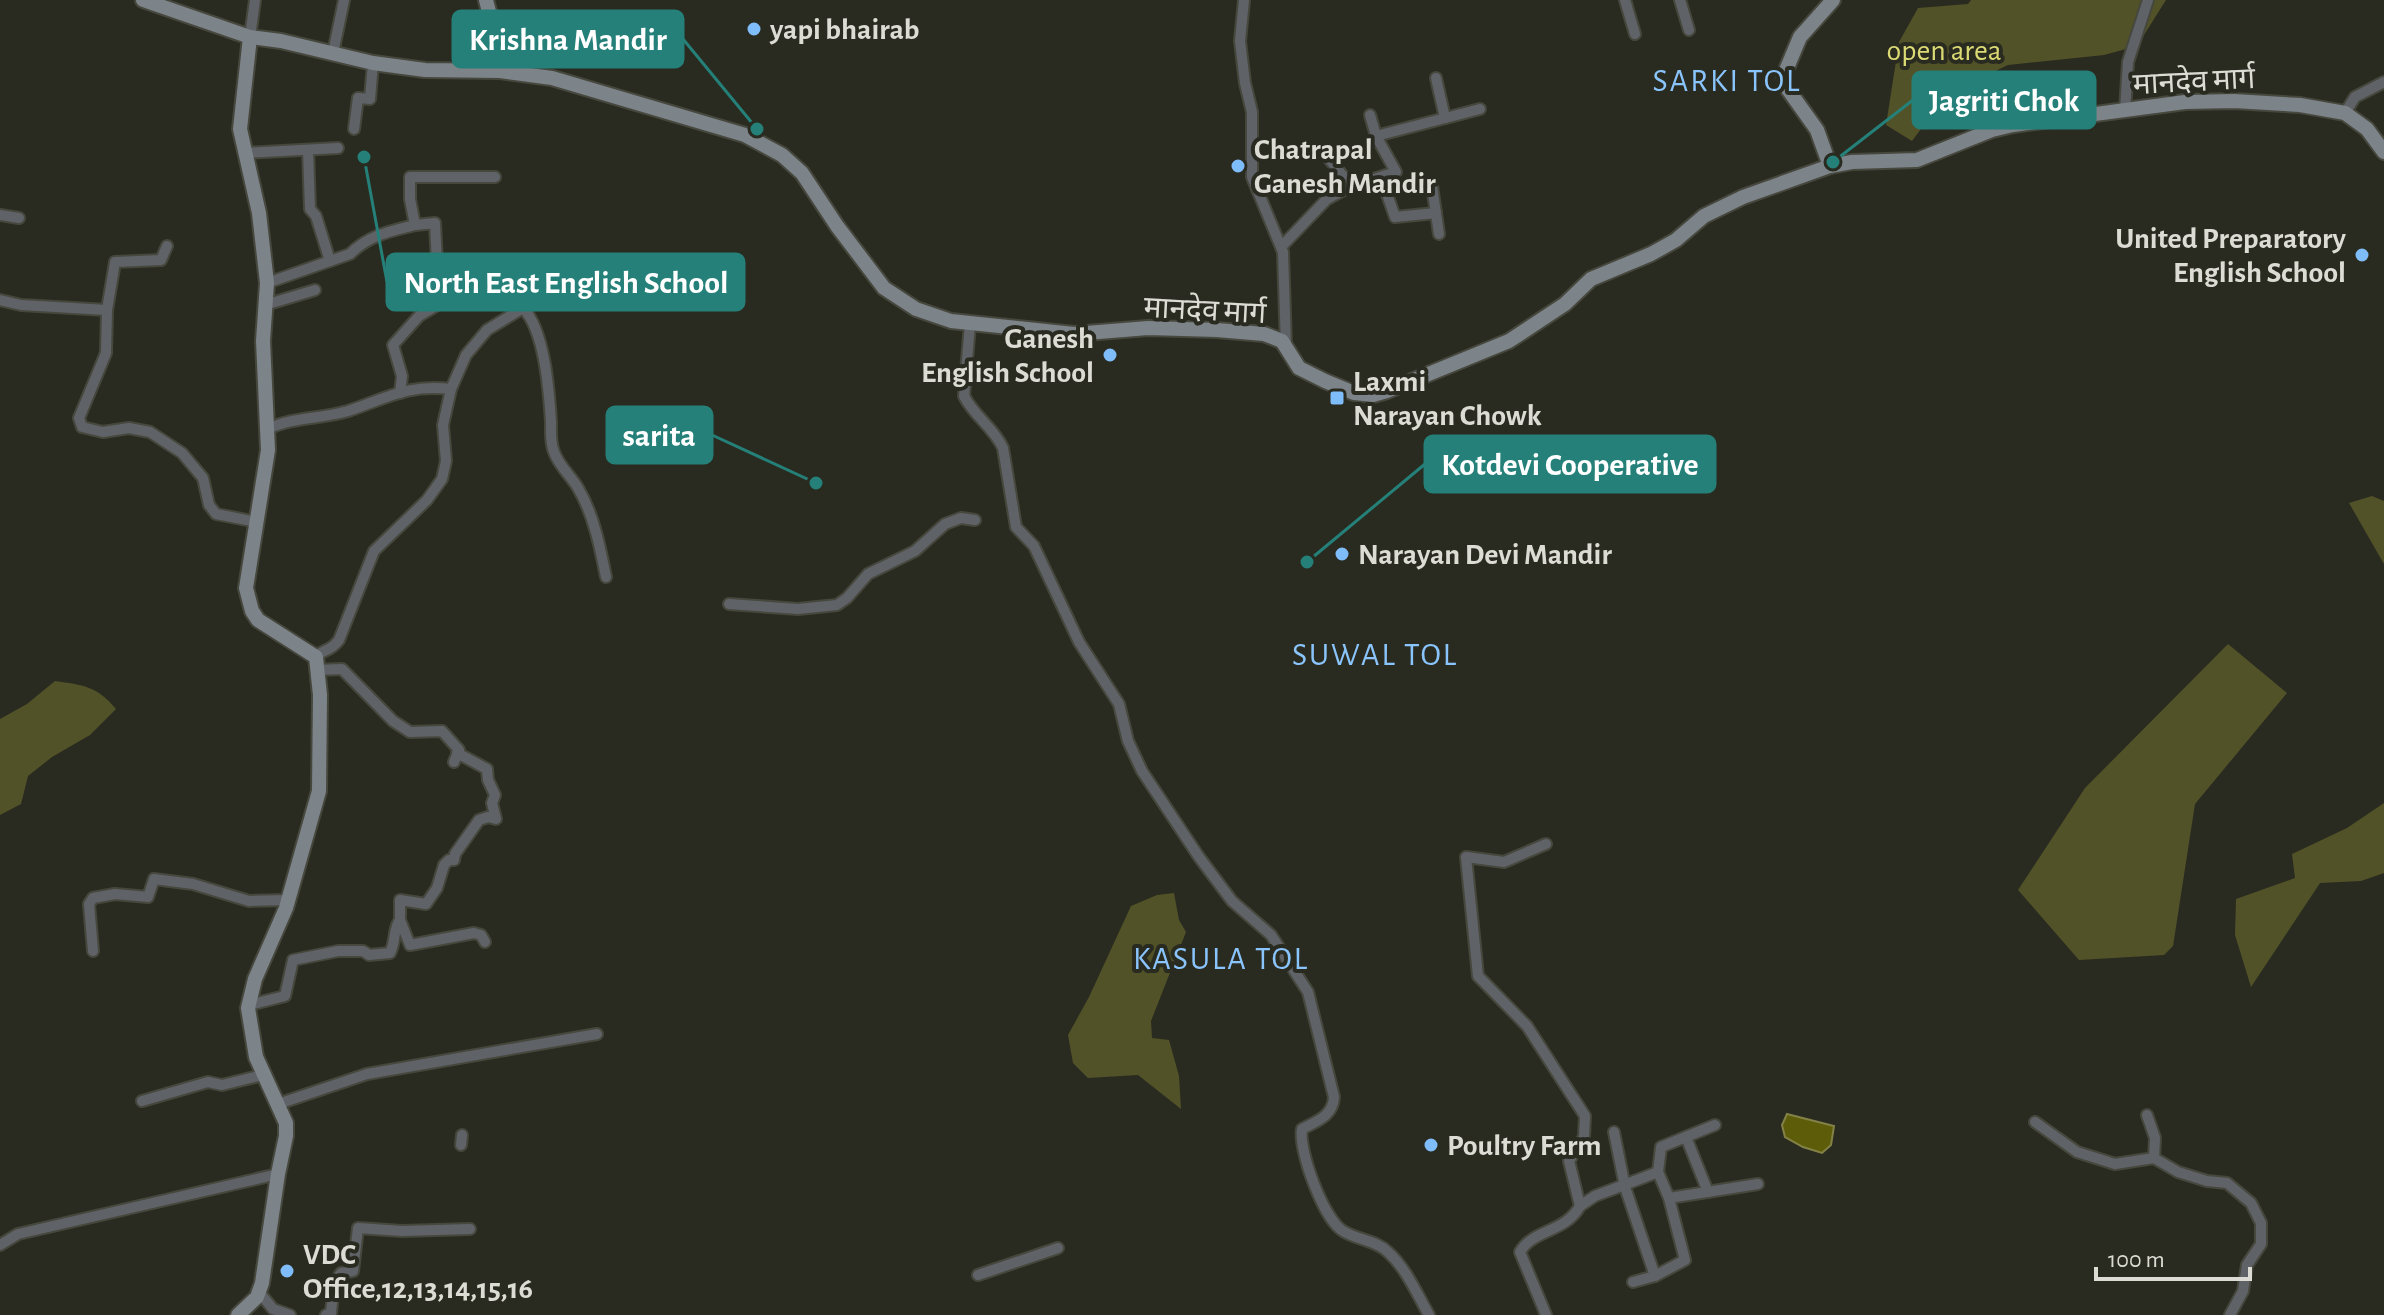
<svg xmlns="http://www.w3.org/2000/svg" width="2384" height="1315" font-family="'Alegreya Sans','Noto Sans Devanagari',sans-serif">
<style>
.green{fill:#525228}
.water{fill:#5d5c09;stroke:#838246;stroke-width:2}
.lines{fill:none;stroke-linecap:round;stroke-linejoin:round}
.street-casing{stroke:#46473d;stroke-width:14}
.secondary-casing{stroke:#46473d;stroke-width:18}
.street{stroke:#5f6367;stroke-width:10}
.secondary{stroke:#7c8389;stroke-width:14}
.poi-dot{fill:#7fbdfa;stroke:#2a2b20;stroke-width:3}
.labels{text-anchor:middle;stroke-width:8;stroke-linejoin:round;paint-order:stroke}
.poi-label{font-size:30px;font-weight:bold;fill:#dcdcd5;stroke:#2a2b20;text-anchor:start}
.park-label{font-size:30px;fill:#dbda74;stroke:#2a2b20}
.street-label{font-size:30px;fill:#dcdcd5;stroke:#2a2b20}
.neighbourhood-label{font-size:32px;letter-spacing:2px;fill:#8ac4fc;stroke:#2a2b20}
.leader{fill:none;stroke:#248078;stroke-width:3}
.callout-dot{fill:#248078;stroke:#2a2b20;stroke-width:3}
.callout{fill:#248078;stroke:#248078;stroke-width:3}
.callout-label{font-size:32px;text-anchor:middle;font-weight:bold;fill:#fff}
</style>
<rect width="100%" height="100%" fill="#2a2b20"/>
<g class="green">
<polygon points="1971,0 2166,0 2137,46 2104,55 2008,65 1947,94 1912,141 1886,125 1899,42 1918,8 1968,4"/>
<polygon points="2372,496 2384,501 2384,564 2349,503"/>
<polygon points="2228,644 2287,693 2195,804 2173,946 2164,955 2079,960 2018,890 2085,788"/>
<path d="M55 681C83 685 97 686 116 709L90 735 52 757 28 776 21 804 0 815V719L27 704Z"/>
<polygon points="2384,803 2384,873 2361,881 2320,883 2251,987 2235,935 2236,899 2295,878 2292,854 2347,828"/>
<polygon points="1174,893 1179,920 1186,932 1151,1021 1152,1038 1169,1040 1179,1076 1181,1109 1138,1075 1088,1078 1073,1063 1068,1035 1089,997 1131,906 1157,895"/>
</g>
<polygon class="water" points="1787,1114 1834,1126 1831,1145 1822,1153 1803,1147 1785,1137 1782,1125"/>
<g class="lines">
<defs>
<g id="street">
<polyline points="1244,0 1240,41 1245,83 1252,112 1252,177 1283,252 1286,346"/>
<polyline points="1625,0 1635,34"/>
<polyline points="1680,0 1689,30"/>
<polyline points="250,37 255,0"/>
<polyline points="333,53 344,0"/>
<polyline points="1436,78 1445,118"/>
<polyline points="2125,111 2128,62 2148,0"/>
<polyline points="2345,113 2355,97 2384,82"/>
<polyline points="354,129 358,98 370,99 373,63"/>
<polyline points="1376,136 1480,109"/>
<polyline points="308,150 310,209 316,216 330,261"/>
<polyline points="1322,150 1351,186"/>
<polyline points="244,153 338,148"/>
<polyline points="1381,177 1395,217 1436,213"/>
<polyline points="1432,186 1439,234"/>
<polyline points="0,215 19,218"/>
<polyline points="1282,246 1327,199 1351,186 1396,172 1376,136 1370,115"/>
<path d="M267 283 350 254C369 235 391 231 415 225"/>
<polyline points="0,300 21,305 107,310 106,353 79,418 82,427 103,432 129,428 150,432 182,453 203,478 209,505 216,514 257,522"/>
<polyline points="265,305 315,290"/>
<polyline points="107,310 115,262 161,260 167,246"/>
<path d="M970 324 964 396C974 416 994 428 1003 448L1016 527 1034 546 1079 642 1119 704 1128 741 1142 771 1199 857 1232 901 1271 935 1308 992 1334 1097C1333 1116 1317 1121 1302 1129 1298 1150 1324 1220 1343 1231 1357 1240 1376 1240 1388 1252 1406 1268 1417 1294 1429 1315"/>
<polyline points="400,393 402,376 393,345 419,316 439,304 435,223 415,225 410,199 410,177 495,177"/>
<path d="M268 429C292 417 321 419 348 411 387 398 407 384 451 389"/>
<polyline points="729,604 798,609 837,605 847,598 868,574 915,551 945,524 961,518 975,520"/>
<path d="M316 657C324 648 329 653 339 640L374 551 427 500 442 479 446 461 443 425 451 389 466 355 487 330 523 308C545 331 549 391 551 422 551 432 550 442 554 452 559 466 571 476 578 488 594 515 600 547 606 577"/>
<polyline points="317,670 342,669 393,721 410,732 442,731 459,750 454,762"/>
<path d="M1546 844 1504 862 1466 857 1478 976 1527 1026 1585 1116 1584 1137 1569 1161 1580 1206C1565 1233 1533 1229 1520 1252L1546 1315"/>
<polyline points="400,920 400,900 426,904 437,888 444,865 449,860 454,860 455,854 479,820 488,817 496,819 492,803 495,795 488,780 487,769 457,753"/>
<polyline points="93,951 89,904 93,898 115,894 148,897 154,879 193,884 249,901 288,900"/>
<path d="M249 1005 285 996 293 960 338 951H363L369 955 390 953C396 942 393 928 400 920L410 945 474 933 481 935 485 942"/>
<polyline points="142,1101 201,1084 208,1082 222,1085 263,1075"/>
<polyline points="278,1104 367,1074 597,1034"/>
<polyline points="2147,1115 2155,1138 2154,1158"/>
<polyline points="2035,1122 2077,1152 2115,1164 2154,1158 2178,1172 2207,1181 2227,1183 2251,1203 2261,1223 2261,1244 2247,1265 2243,1291 2230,1315"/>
<polyline points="1614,1132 1625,1187 1655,1276"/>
<polyline points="1686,1137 1708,1192"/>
<polyline points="461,1145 462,1135"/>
<polyline points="1669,1198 1758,1184"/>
<polyline points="1580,1206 1595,1196 1658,1172"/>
<polyline points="0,1245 18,1234 278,1174"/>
<polyline points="978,1275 1058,1248"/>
<polyline points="1633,1282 1655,1276 1685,1260 1669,1198 1658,1172 1661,1147 1715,1125"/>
<polyline points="259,1292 273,1309 290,1315"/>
<polyline points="326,1315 331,1313 334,1283 341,1273 353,1271 358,1228 402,1231 470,1229"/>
</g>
<g id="secondary">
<polyline points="143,0 250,37 281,41 373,63 425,70 500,71 552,78 745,135 782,155 802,173 837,226 884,288 916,309 951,321 1074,334 1148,328 1217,330 1264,334 1282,341 1299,368 1325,381 1354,393 1373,395 1387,391 1509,341 1565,304 1591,279 1651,254 1676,240 1704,216 1743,197 1830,166 1852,162 1917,160 1992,130 2013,125 2185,102 2234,101 2300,105 2345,113 2367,129 2384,152"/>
<polyline points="486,0 497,43 500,71"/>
<polyline points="1830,166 1817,130 1787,88 1784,75 1800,37 1833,0"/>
<polyline points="238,1315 257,1297 262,1283 278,1174 286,1136 286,1123 256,1057 248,1008 255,979 286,908 319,791 320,695 316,657 258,620 252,611 246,588 268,450 263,341 267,283 259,213 240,129 250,37"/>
</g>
</defs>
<use href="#street" class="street-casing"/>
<use href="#secondary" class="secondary-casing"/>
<use href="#street" class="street"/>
<use href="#secondary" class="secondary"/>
</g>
<g class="poi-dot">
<circle cx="754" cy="29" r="8"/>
<circle cx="1238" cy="166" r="8"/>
<circle cx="2362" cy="255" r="8"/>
<circle cx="1110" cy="355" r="8"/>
<rect x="1329" y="390" width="16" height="16" rx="4"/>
<circle cx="1342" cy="554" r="8"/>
<circle cx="1431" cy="1145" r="8"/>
<circle cx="287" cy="1271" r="8"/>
</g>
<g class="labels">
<g class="poi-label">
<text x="770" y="39">yapi bhairab</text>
<text x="1254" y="159">Chatrapal<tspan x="1254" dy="34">Ganesh Mandir</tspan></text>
<text x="2346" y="248" text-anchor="end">United Preparatory<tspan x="2346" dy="34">English School</tspan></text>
<text x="1094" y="348" text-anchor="end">Ganesh<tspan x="1094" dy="34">English School</tspan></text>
<text x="1353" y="391">Laxmi<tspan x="1353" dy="34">Narayan Chowk</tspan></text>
<text x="1358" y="564">Narayan Devi Mandir</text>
<text x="1447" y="1155">Poultry Farm</text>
<text x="303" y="1264">VDC<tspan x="303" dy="34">Office,12,13,14,15,16</tspan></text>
</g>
<g class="park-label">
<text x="1944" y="60">open area</text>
</g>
<g class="street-label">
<text transform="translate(2194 81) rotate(-3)" y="10">मानदेव मार्ग</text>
<text transform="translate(1205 310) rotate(3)" y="10">मानदेव मार्ग</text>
</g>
<g class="neighbourhood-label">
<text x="1727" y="91">SARKI TOL</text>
<text x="1375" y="665">SUWAL TOL</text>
<text x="1221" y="969">KASULA TOL</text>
</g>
</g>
<path class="leader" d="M757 129L683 39M1833 162L1913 100M364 157L387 282M816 483L712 435M1307 562L1425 464"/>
<g class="callout-dot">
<circle cx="757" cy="129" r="8"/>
<circle cx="1833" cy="162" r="8"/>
<circle cx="364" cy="157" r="8"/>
<circle cx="816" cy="483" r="8"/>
<circle cx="1307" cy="562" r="8"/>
</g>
<g class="callout">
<rect x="453" y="11" width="230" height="56" rx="8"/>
<rect x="1913" y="72" width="182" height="56" rx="8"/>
<rect x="387" y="254" width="357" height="56" rx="8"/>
<rect x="607" y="407" width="105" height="56" rx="8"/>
<rect x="1425" y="436" width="290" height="56" rx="8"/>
</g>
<g class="callout-label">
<text x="568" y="50">Krishna Mandir</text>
<text x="2004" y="111">Jagriti Chok</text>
<text x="566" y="293">North East English School</text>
<text x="659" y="446">sarita</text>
<text x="1570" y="475">Kotdevi Cooperative</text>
</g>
<path d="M2096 1267v12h154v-12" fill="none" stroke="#dcdcd5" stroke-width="4"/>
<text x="2108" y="1267" font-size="24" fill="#dcdcd5" stroke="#2a2b20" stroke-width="6" paint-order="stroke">100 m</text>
</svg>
